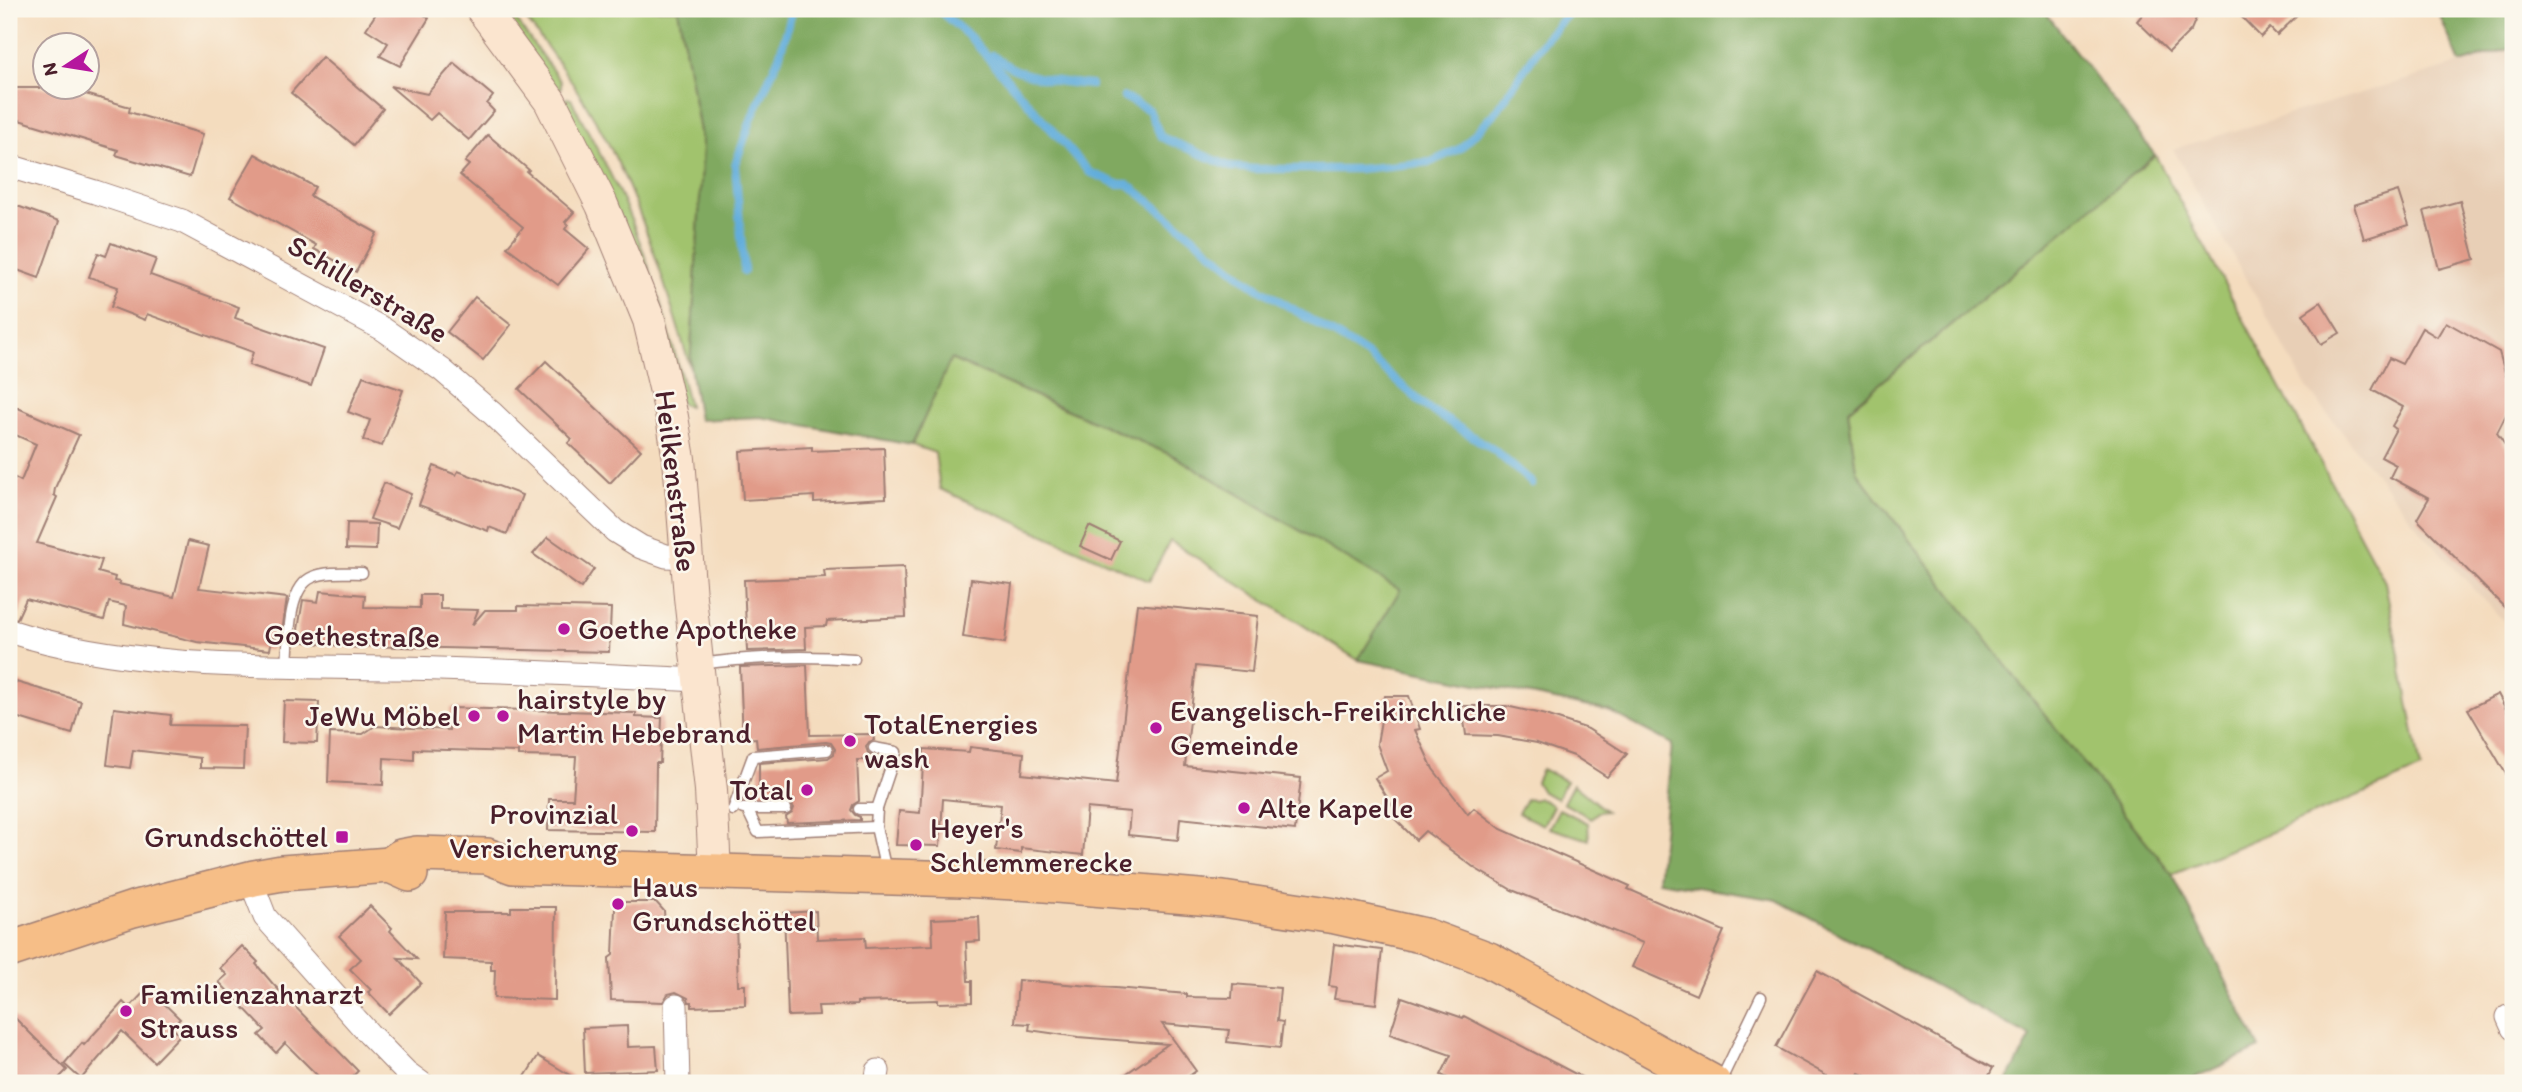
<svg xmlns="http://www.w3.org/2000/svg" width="2522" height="1092" font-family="Itim,sans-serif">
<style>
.built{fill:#e8cfb6}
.green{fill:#a1c36d;stroke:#76714c;stroke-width:2}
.forest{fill:#80a960;stroke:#656446;stroke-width:2}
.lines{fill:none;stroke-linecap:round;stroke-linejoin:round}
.stream{stroke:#62addb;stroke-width:8}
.building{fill:#e19b89}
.lane-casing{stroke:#9f7e74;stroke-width:13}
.street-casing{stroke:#9f7e74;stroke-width:25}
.secondary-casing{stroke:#9f7e74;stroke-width:34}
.primary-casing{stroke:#9f7e74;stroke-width:38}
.lane{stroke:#fff;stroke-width:10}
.street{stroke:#fff;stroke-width:23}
.secondary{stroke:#fbe5cf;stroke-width:32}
.primary{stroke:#f6be87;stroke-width:35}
.poi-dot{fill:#b5179e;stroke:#fbf7ec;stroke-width:2.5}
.labels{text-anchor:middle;stroke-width:5;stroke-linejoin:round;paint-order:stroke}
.street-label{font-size:30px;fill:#4a1f2b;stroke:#fbf7ec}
.poi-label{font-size:30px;fill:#4a1f2b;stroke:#fbf7ec;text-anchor:start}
</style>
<rect width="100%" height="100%" fill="#fbf7ec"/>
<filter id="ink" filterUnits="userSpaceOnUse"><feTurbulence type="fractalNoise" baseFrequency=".0143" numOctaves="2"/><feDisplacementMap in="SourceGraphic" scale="14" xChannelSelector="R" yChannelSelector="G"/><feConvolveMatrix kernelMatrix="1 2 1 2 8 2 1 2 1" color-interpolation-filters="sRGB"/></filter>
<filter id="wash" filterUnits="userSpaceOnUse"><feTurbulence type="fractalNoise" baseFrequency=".00686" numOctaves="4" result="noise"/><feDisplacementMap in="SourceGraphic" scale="28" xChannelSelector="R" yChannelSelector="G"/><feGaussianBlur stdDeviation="1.57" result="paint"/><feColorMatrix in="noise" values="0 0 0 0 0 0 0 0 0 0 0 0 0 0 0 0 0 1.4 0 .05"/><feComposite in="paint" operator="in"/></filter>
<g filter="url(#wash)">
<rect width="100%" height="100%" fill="#f4dcbe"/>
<polygon class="built" points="2513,48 2513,631 2424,535 2307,388 2173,149"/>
<g class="green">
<polygon points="498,9 508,9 561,82 561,88 557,92"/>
<path d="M518 9H678L703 148 690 367C669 298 648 226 617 161 591 106 555 56 518 9Z"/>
<path d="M567 98 571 99C586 128 602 156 616 186 650 256 669 332 689 406L681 404 562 101Z"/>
<polygon points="2155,155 2385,582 2421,769 2172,874 2018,681 1856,471 1848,410"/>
<polygon points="950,359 1176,457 1401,590 1358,660 1170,541 1149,581 940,489 935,453 912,445"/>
<polygon points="1542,769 1566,781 1557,799 1542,792 1536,782"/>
<polygon points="1573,784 1606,811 1598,812 1591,818 1563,803"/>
<polygon points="1540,798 1553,806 1543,825 1518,813 1526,799 1533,800"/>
<polygon points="1559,809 1588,823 1589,840 1549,828"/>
</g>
<g class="forest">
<polygon points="678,9 2043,9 2155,155 1848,410 1856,471 2018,681 2172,874 2260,1048 2183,1083 2006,1083 2031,1037 1777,900 1658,881 1672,744 1609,711 1358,660 1400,590 1176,457 951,359 912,445 760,417 699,420 690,367 703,148"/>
<polygon points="2437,9 2513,9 2513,48 2460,63"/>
</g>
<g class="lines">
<g class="stream">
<polyline points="937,9 971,38"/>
<polyline points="968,35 1089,172 1118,184 1128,184 1249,282 1366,354 1429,409 1494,450 1532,483"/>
<path d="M992 55C1019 78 1057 82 1091 85"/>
<polyline points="1124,97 1149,110 1161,137 1231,167 1255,169 1358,169 1431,162 1461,148 1498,109 1544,40 1572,9"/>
<polyline points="744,271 735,165 753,115 779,57 793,9"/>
</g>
</g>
<g id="blocks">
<g class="building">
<polygon points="379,9 414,9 429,18 400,66 380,56 388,43 366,29"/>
<polygon points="2147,9 2200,9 2191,30 2169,52 2137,21"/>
<polygon points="2234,9 2304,9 2277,35 2270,28 2261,37"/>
<polygon points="322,57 383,109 354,145 291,93"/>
<polygon points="454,63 493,96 487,104 494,111 469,140 437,113 430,120 390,86 427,94"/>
<polygon points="9,88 65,88 130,107 129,112 203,134 190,177 116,155 118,150 9,117"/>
<polygon points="488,135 529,170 527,172 574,212 565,222 568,225 565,229 589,249 558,285 507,247 523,227 460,175 469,165 465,162"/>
<polygon points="255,154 315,187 310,196 377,233 356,272 314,249 316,245 230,197"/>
<polygon points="2398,191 2409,225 2364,239 2354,205"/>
<polygon points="2460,201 2475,259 2439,269 2424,211"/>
<polygon points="9,203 59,221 39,278 9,267 9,258 15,239 9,237"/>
<polygon points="111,243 156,259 150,275 239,307 235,318 324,349 311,386 249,365 253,352 147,314 145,320 111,307 118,287 89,277 98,253 106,256"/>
<polygon points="475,297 511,325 483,360 447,332"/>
<polygon points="2321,302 2340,333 2321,344 2303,314"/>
<polygon points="2446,322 2499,352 2506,376 2513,375 2513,401 2497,433 2513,457 2513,616 2417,519 2429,498 2390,477 2396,465 2381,457 2396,429 2392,426 2403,407 2372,390 2389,358 2402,364 2422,328 2437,337"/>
<polygon points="546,361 641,450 610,483 568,443 572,439 519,389"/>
<polygon points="363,376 403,390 382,446 363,440 370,420 348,412"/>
<polygon points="9,404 79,435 55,488 54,495 57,497 37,543 102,560 98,572 115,577 114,581 120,582 119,584 174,597 188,541 209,546 199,588 287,598 281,639 272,638 270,650 197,642 124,624 126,606 109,602 104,620 26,599 17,619 9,617 9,475 21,481 36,444 9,432"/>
<polygon points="812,447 812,451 884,448 886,498 814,502 814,496 743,500 740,451"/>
<polygon points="434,466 456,475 458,471 522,495 507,534 489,527 488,531 419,505"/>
<polygon points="384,483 411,494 397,528 370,519"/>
<polygon points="347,523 377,524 376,550 346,549"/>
<polygon points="1089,526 1120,541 1111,560 1080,546"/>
<polygon points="548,537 594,569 581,588 533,554"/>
<polygon points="904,567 906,617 827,621 826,626 805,627 806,649 747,651 744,580 825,577 824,570"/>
<polygon points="971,579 1012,584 1005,643 963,637"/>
<polygon points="320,591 365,595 364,607 420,608 420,595 440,595 440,609 478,610 472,625 485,610 518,610 518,606 611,608 609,652 359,646 359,648 296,641 303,600 318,602"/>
<polygon points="1137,604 1258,616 1252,672 1196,666 1185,766 1301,778 1295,830 1180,818 1178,840 1128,835 1130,812 1087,808 1083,855 1021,848 1021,853 996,850 1001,805 943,799 940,846 896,845 899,811 920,813 924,749 969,752 970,747 1024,753 1022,774 1116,784"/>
<polygon points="807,665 810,735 873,734 874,740 869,742 866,747 868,753 874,756 874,760 857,760 859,801 853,805 851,810 855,815 860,817 860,820 787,823 786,817 792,813 794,808 790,803 785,801 784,793 759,794 759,763 828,758 834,754 835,749 831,743 826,742 757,748 756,738 743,739 740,667"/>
<polygon points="9,680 81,701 72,734 9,715"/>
<polygon points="2498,694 2513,723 2513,786 2468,709"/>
<polygon points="1385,696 1409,696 1420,729 1415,730 1433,769 1468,814 1474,808 1501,829 1630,886 1628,889 1724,931 1696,995 1632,967 1643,943 1512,890 1476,869 1425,831 1416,840 1394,818 1398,815 1375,778 1387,771 1377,744"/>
<polygon points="284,701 319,702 317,743 282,742"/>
<polygon points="1462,706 1506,706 1546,715 1588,729 1627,754 1607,777 1574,756 1537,743 1498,736 1466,735"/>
<polygon points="114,708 171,715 170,725 245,726 243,769 200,768 200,758 133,750 130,768 107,765"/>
<polygon points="450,708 636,713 636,717 662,718 660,763 656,763 655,832 548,830 549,799 573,799 576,757 518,756 518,752 414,749 414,760 384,758 383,785 328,782 330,733 363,734 375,726 449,730"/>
<polygon points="620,902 656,902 664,911 665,925 736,922 738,985 745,985 745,1005 692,1007 692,1002 689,1002 688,998 676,992 668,994 663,1002 611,1000 609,958 613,955 615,909"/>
<polygon points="370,906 392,928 390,931 417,959 398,958 421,983 389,1014 368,992 371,990 350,969 361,959 339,936"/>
<polygon points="511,907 556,907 555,1000 494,998 495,970 491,970 491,961 443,959 445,912 511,912"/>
<polygon points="816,911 817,939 865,937 866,948 933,945 932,919 979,917 980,941 966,942 968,981 972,981 972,1002 938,1003 938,1000 857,1002 857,1005 818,1006 819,1015 788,1016 784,913"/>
<polygon points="1334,944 1382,950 1376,1004 1334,999 1336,987 1329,986"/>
<polygon points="242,946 258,962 256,964 273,984 358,1071 346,1083 325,1083 285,1043 276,1053 259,1035 265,1030 219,982 227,975 220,968"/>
<polygon points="1817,971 1993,1068 1985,1083 1883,1083 1859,1073 1854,1083 1841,1083 1776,1047"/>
<polygon points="1018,980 1187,994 1187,997 1232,998 1233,984 1280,988 1277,1021 1283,1022 1280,1048 1227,1042 1229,1030 1162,1024 1196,1071 1179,1083 1113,1083 1168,1044 1078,1037 1029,1030 1030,1024 1015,1023"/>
<polygon points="148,988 180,1019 171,1027 180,1035 154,1062 122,1031 81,1079 64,1064 82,1043 84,1045 123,1002 129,1008"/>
<polygon points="1402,997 1463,1018 1464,1016 1593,1083 1458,1083 1441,1075 1451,1055 1390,1034"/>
<polygon points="9,1012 67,1070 54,1083 9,1083"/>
<polygon points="627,1026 628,1047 656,1046 658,1070 585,1073 583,1028"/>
<polygon points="538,1056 583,1083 521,1083"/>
</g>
</g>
</g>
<g filter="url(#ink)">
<use href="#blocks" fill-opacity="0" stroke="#9f7e74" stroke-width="2"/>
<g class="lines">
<defs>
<g id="lane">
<path d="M700 664C752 657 802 655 854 659"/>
<path d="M287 666C289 642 287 587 313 577 327 571 347 573 362 573"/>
<polyline points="874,748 896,752 877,809"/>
<polyline points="743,809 786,809"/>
<polyline points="747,809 758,832 876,827"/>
<polyline points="859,809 877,809 876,827 886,871"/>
<polyline points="733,810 753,756 827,750"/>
<polyline points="1720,1082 1761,997"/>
</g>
<g id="street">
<polyline points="9,166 95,192 182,221 383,329 442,370 493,414 615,531 641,547 666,556 687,557"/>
<path d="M9 631C130 670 273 666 400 668 499 670 599 675 698 680"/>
<polyline points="254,878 256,894 265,917 369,1034 406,1072 421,1083"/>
<polyline points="676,1006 678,1083"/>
<polyline points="2508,1017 2513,1028"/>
<polyline points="876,1083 878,1071"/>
</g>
<polyline id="secondary" points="482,9 550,101 602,205 649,320 672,417 679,459 690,597 711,790 715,872"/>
<g id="primary">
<polyline points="390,865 401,857 417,854 487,856 513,866 962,879 1033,883 1223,899 1335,916 1425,936 1489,960 1713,1083"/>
<polyline points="9,950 133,909 254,878 282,873 390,865 410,874"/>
</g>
</defs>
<use href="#lane" class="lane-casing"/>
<use href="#street" class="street-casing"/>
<use href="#secondary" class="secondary-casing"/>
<use href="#primary" class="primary-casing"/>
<use href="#lane" class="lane"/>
<use href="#street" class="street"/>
<use href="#secondary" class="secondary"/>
<use href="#primary" class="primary"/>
</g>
</g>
<g class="poi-dot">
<circle cx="564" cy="629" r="7"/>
<circle cx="474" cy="716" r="7"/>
<circle cx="503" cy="716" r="7"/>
<circle cx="1156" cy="728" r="7"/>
<circle cx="850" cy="741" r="7"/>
<circle cx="807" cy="790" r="7"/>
<circle cx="1244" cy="808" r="7"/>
<circle cx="632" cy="831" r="7"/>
<rect x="335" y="830" width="14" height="14" rx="3.5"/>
<circle cx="916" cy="845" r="7"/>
<circle cx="618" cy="904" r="7"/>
<circle cx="126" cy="1011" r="7"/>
</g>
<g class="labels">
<g class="street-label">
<text transform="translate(368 289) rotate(31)" y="10">Schillerstraße</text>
<text transform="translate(676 481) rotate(83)" y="10">Heilkenstraße</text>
<text transform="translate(352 636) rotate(1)" y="10">Goethestraße</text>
</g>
<g class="poi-label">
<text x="578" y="639">Goethe Apotheke</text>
<text x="517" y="709">hairstyle by<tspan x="517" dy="34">Martin Hebebrand</tspan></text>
<text x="1170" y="721">Evangelisch-Freikirchliche<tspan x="1170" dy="34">Gemeinde</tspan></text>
<text x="460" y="726" text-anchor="end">JeWu Möbel</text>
<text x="864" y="734">TotalEnergies<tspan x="864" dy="34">wash</tspan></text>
<text x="793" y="800" text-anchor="end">Total</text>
<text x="1258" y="818">Alte Kapelle</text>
<text x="618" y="824" text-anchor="end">Provinzial<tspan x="618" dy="34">Versicherung</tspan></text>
<text x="930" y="838">Heyer's<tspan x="930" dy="34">Schlemmerecke</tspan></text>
<text x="328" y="847" text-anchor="end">Grundschöttel</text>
<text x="632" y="897">Haus<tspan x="632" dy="34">Grundschöttel</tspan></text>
<text x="140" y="1004">Familienzahnarzt<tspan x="140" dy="34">Strauss</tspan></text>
</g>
</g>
<rect width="2522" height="1092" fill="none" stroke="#fbf7ec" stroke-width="35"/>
<g transform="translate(66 66) rotate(258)"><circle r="33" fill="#fbf7ec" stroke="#b4a19f" stroke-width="2"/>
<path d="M0-5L12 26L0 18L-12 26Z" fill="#b5179e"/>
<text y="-10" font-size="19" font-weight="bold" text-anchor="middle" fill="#4a1f2b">N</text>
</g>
</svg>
